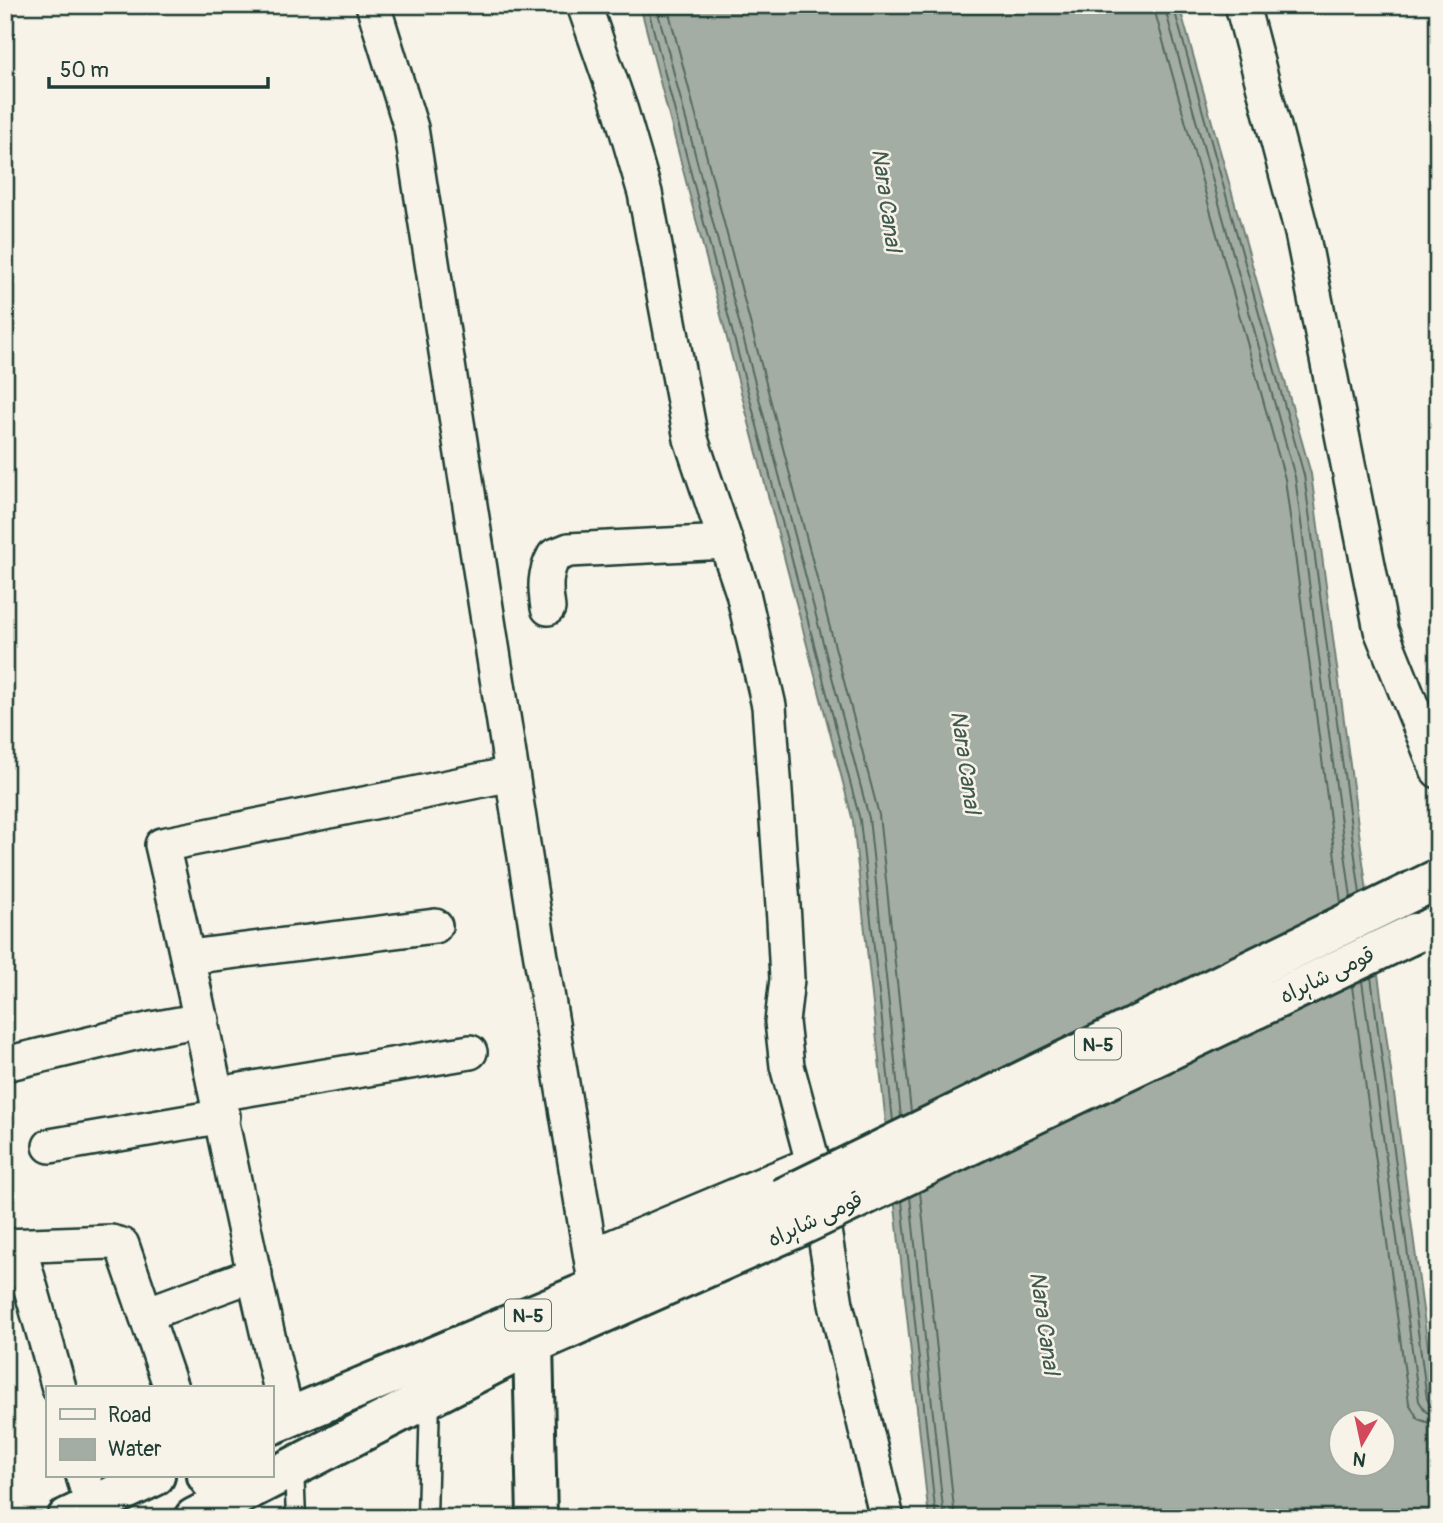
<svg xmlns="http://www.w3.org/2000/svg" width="1443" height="1523" font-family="Pangolin,'Playpen Sans Arabic',sans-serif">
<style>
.water{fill:#a4ada3;stroke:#6f8077;stroke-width:2;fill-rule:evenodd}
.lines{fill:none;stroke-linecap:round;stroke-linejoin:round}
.shore{stroke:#546a60;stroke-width:2}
.lane-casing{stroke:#1f3d34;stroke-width:23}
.street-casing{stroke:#1f3d34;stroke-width:38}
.secondary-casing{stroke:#1f3d34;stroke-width:44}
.highway-casing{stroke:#1f3d34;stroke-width:44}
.lane{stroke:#f7f3e8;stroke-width:18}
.street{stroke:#f7f3e8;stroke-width:33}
.secondary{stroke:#f7f3e8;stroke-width:38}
.highway{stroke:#f7f3e8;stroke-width:38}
.highway-bridge-casing{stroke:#1f3d34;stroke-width:44;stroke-linecap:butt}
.highway-bridge{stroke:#f7f3e8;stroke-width:38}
.labels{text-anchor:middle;stroke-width:5;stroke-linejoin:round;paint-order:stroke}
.shield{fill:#f7f3e8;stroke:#60746a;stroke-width:2}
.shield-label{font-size:19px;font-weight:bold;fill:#1f3d34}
.street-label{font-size:21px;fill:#1f3d34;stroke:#f7f3e8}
.water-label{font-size:23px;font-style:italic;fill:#405950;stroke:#f7f3e8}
</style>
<rect width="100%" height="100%" fill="#f7f3e8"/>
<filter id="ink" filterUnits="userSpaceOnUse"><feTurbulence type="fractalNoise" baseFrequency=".0143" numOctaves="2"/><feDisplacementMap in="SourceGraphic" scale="14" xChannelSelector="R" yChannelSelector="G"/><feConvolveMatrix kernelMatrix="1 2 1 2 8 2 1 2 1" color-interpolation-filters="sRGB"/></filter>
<g filter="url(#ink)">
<path class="water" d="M640 5H1179L1311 474 1438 1422V1518H929L853 821ZM1342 1422H1384V1464H1342Z"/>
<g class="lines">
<g class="shore">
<polyline points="647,5 860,820 893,1121"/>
<polyline points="656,5 869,818 901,1117"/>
<polyline points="667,5 879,815 911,1112"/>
<polyline points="1153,5 1285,479 1341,903"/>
<polyline points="1164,5 1295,477 1351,898"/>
<polyline points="1173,5 1304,475 1360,894"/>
<polyline points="1371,977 1427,1399 1431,1405 1438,1406"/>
<polyline points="1362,981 1419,1401 1426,1412 1438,1415"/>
<polyline points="1352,986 1409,1403 1418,1419 1438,1426"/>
<polyline points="920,1192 955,1518"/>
<polyline points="910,1197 944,1518"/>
<polyline points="902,1201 936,1518"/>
</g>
<defs>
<g id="lane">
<polyline points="294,1467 296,1518"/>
<polyline points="427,1518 430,1397"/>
</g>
<g id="street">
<polyline points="373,5 411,128 536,927 596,1288"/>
<polyline points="584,5 621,111 645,193 691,439 743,593 769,706 784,920 787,979 782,1022 787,1066 813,1163 836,1304 887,1518"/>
<polyline points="1242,5 1302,233 1381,630 1438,771"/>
<path d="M548 608C545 588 544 574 554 556L569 550 726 542"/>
<polyline points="189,957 435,926"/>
<polyline points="5,1064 152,1029 202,1020"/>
<polyline points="218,1094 470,1052"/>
<polyline points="50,1146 223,1116"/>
<polyline points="5,1246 111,1242 122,1245 171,1388"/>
<polyline points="19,1246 59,1388"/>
<polyline points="591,1256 813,1163"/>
<polyline points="146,1314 255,1274"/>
<path d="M288 1418C240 1229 207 1035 162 845L512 774"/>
<polyline points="83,1476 92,1505"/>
</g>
<polyline id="secondary" points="533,1344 537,1518"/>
<g id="highway">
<polyline points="1413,891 1438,879"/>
<polyline points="271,1425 596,1288 782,1198"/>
<polyline points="207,1476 226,1501"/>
<polyline points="67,1518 155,1476"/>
<polyline points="194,1518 533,1344 794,1229"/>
</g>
</defs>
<use href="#lane" class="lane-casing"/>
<use href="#street" class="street-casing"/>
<use href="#secondary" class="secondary-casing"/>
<use href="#highway" class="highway-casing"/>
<use href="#lane" class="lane"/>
<use href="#street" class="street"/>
<use href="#secondary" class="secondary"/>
<use href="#highway" class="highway"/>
<defs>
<g id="highway-bridge">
<polyline points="782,1198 1413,891"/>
<polyline points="794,1229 1415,933"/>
</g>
</defs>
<use href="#highway-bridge" class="highway-bridge-casing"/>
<use href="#highway-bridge" class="highway-bridge"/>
</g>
</g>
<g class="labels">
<g class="shield">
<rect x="1075" y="1028.5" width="46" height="31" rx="5"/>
<rect x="505" y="1299.5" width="46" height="31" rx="5"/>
</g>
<g class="shield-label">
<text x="1098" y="1051">N-5</text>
<text x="528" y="1322">N-5</text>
</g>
<g class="street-label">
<text transform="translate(1327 975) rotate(-26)" y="7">قومی شاہراہ</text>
<text transform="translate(815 1219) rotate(-25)" y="7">قومی شاہراہ</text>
</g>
<g class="water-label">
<text transform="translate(887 200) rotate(82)" y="8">Nara Canal</text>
<text transform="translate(966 762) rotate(82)" y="8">Nara Canal</text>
<text transform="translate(1045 1323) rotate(82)" y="8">Nara Canal</text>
</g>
</g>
<rect width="1443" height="1523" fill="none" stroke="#f7f3e8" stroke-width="28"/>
<rect x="14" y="14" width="1415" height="1495" fill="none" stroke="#1f3d34" stroke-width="2.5" filter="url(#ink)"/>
<rect x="46" y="1386" width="228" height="91" fill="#f7f3e8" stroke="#a1aaa0" stroke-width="2"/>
<rect x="60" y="1409" width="35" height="10" fill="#f7f3e8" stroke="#a1aaa0" stroke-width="2"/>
<text x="108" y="1422" font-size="21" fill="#1f3d34">Road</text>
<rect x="60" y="1439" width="35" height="21" fill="#a4ada3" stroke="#a1aaa0" stroke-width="2"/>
<text x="108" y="1456" font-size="21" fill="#1f3d34">Water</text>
<g transform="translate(1362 1443) rotate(189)"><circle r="33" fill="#f7f3e8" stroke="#a1aaa0" stroke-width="2"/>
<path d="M0-5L12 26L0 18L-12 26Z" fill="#d1495b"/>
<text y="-10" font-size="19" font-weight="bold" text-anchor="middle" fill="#1f3d34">N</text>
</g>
<path d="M49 77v10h219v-10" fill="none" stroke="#1f3d34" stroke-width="3.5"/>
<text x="60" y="77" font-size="21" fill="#1f3d34" stroke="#f7f3e8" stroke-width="5" paint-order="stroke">50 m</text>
</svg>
